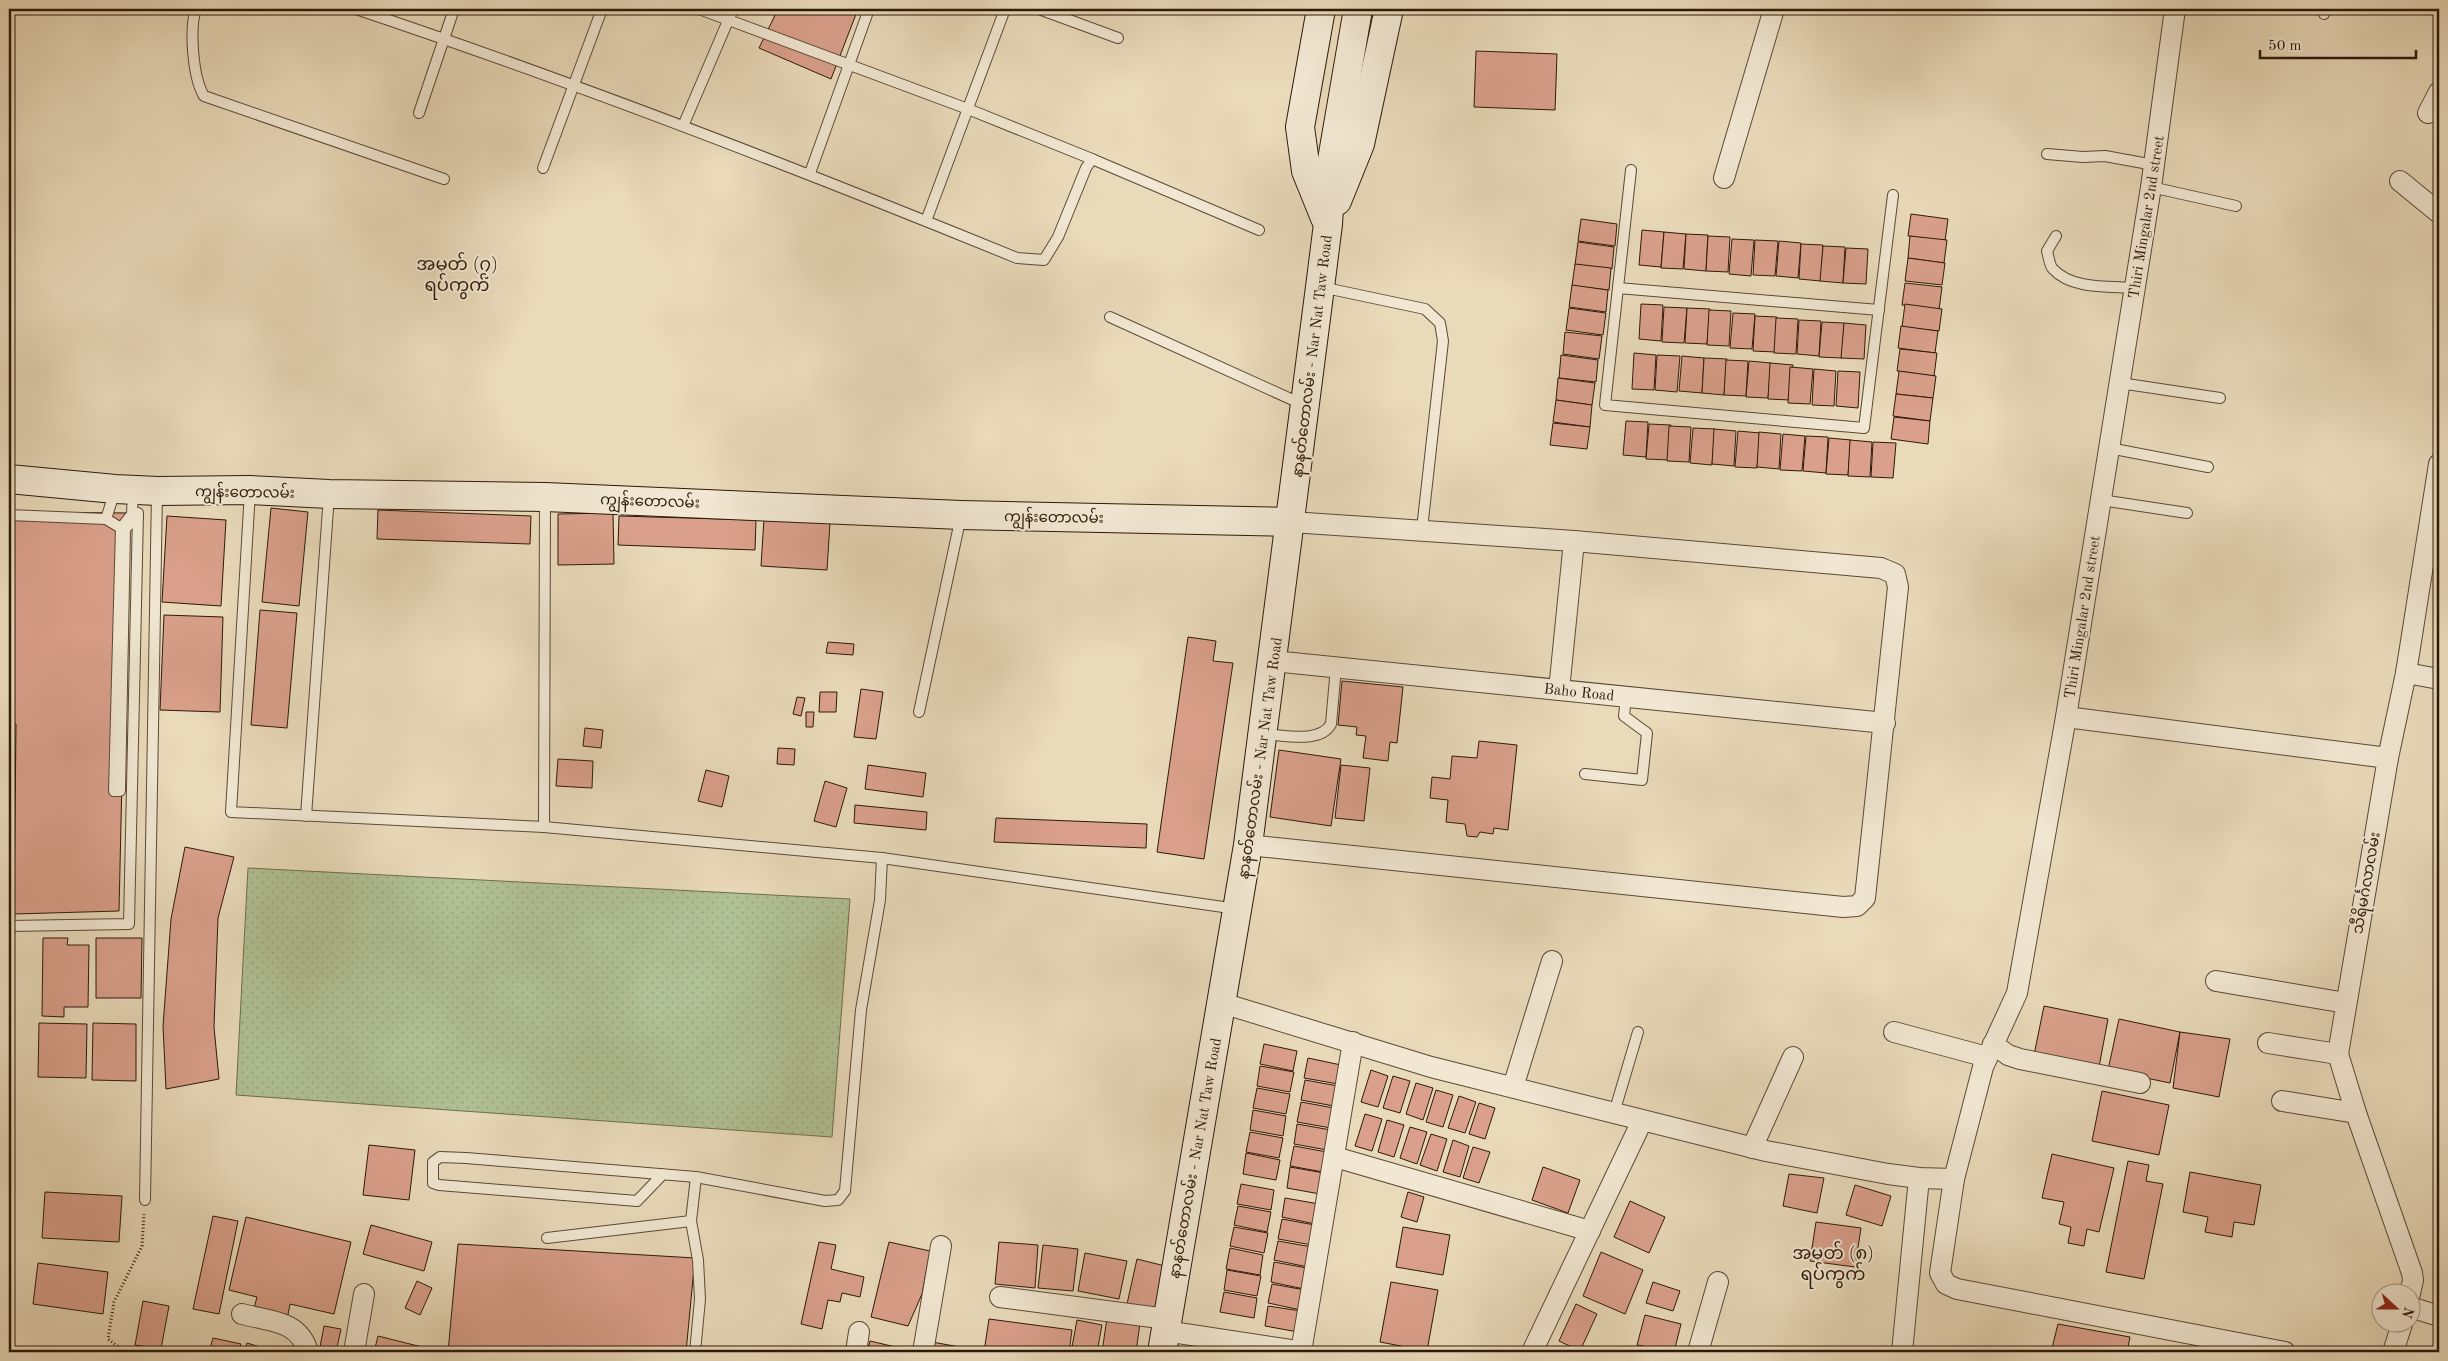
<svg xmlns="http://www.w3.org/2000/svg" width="2448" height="1361" font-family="'Old Standard TT','Noto Sans Myanmar',serif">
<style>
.grass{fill:url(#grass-dots);stroke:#6e6d4e}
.building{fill:#daa08b;stroke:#2d1908}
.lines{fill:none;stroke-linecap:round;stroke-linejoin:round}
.lane-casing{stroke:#5c4934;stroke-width:12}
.street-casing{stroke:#5c4934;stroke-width:22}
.secondary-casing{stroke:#2d1908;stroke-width:30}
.path{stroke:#2d1908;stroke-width:3;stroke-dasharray:1 2.5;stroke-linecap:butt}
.lane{stroke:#f1e7d2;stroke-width:10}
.street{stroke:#f1e7d2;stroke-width:20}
.secondary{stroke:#f1e7d2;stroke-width:28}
.labels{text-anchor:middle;stroke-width:4;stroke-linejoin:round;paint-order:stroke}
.street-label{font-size:15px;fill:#2d1908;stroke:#f1e7d2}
.quarter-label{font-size:18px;fill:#2d1908;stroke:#f1e7d2}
</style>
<defs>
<pattern id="grass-dots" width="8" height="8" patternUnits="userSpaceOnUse" patternTransform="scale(1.25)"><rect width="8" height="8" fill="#b0c195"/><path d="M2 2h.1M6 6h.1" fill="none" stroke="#98a57f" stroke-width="1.8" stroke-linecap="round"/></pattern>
</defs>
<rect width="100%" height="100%" fill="#e9daba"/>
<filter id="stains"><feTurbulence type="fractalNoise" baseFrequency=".004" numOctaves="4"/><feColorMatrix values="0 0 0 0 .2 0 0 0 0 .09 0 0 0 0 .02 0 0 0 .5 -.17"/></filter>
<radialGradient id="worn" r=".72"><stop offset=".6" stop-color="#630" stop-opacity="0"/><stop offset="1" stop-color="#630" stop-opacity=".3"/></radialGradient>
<polygon class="grass" points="248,868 850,899 832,1137 236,1095"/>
<g class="building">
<polygon points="778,9 858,9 831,79 759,48"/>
<polygon points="1476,51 1557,54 1555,110 1474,107"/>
<polygon points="1911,214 1948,219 1945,241 1908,236"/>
<polygon points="1581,219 1617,224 1615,246 1578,241"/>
<polygon points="1642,230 1664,232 1661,267 1639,265"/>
<polygon points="1664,232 1686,234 1683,269 1661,268"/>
<polygon points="1686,234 1708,235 1706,271 1684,269"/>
<polygon points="1708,236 1730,237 1728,272 1706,271"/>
<polygon points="1910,236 1947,240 1944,263 1908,258"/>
<polygon points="1732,239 1754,240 1751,276 1729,274"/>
<polygon points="1755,240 1778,241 1775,276 1753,275"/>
<polygon points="1779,241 1801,243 1798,278 1776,276"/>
<polygon points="1578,242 1614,247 1612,269 1575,265"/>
<polygon points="1801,244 1823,245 1821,281 1799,279"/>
<polygon points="1823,246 1845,247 1843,283 1820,281"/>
<polygon points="1846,248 1868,249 1866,284 1843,283"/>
<polygon points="1908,258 1945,263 1942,285 1905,281"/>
<polygon points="1575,264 1611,268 1609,290 1572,286"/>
<polygon points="1905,283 1942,287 1939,310 1902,305"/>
<polygon points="1572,285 1608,290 1606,312 1569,307"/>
<polygon points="1641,304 1663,305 1661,341 1639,339"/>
<polygon points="1905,304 1942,309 1939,331 1902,327"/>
<polygon points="1664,307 1687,308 1684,343 1662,342"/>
<polygon points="1569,308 1606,313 1603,335 1566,330"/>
<polygon points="1687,308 1710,309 1707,344 1685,343"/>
<polygon points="1709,310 1731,311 1729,346 1707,345"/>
<polygon points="1733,313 1755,314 1752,349 1730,348"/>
<polygon points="1755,316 1777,317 1775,352 1753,351"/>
<polygon points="1776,318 1798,319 1796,354 1774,353"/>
<polygon points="1799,320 1821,321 1819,356 1797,354"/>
<polygon points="1822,322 1844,323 1842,358 1819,357"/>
<polygon points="1844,323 1866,325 1864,359 1841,358"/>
<polygon points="1901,326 1938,331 1935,353 1898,348"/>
<polygon points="1565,332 1602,336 1599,359 1563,354"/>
<polygon points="1900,349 1937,353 1934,376 1897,371"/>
<polygon points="1634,353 1656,355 1654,390 1632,389"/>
<polygon points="1561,355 1598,360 1596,382 1559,378"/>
<polygon points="1657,355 1680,356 1677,392 1655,390"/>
<polygon points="1682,356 1704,358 1702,393 1679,391"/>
<polygon points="1704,358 1727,359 1724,395 1702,393"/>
<polygon points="1726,360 1748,361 1746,396 1724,395"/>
<polygon points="1749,361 1771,363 1768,398 1746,397"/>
<polygon points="1770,363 1793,365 1790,400 1768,399"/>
<polygon points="1790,367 1813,369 1810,404 1788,403"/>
<polygon points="1814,369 1836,371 1834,406 1812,405"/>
<polygon points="1838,371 1860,372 1858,408 1836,406"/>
<polygon points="1899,371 1936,376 1933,398 1896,394"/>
<polygon points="1558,378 1595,383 1592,405 1556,400"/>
<polygon points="1896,394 1933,398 1930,421 1893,416"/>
<polygon points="1556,400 1592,405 1590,427 1553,422"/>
<polygon points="1894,417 1930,421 1928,444 1891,439"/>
<polygon points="1626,421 1648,422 1646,457 1623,455"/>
<polygon points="1553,423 1590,427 1587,449 1550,445"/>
<polygon points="1649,424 1671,425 1669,460 1646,459"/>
<polygon points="1669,426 1691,427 1689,462 1667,461"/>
<polygon points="1693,428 1715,429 1712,465 1690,463"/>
<polygon points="1714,429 1736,431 1734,466 1712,464"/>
<polygon points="1738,431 1760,433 1757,468 1735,467"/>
<polygon points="1759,432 1781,434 1779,469 1757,467"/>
<polygon points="1783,434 1805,436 1802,471 1780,470"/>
<polygon points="1806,436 1828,437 1826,473 1803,471"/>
<polygon points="1829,438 1851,440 1848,475 1826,474"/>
<polygon points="1850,440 1872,442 1870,477 1848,476"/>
<polygon points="1873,442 1896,443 1893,478 1871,477"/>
<polygon points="271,508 308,512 299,606 262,602"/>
<polygon points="378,510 531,516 530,544 377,539"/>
<polygon points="9,512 128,513 119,911 14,914 16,724 9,724"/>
<polygon points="613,513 614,564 558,565 558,514"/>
<polygon points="167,516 226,520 221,606 162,602"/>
<polygon points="619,516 756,520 755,550 618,545"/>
<polygon points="764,519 830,523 827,570 761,566"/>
<polygon points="260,610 297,613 287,728 251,725"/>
<polygon points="164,615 223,617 220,712 160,710"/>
<polygon points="1188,637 1216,641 1213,661 1233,663 1204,859 1157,852"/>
<polygon points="828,642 854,644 853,655 826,653"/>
<polygon points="1342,681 1403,687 1397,743 1390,742 1388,761 1363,758 1366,736 1356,735 1357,727 1338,725"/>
<polygon points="861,689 883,692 876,739 854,737"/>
<polygon points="820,692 837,692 836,712 819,712"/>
<polygon points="797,697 805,698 801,716 793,714"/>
<polygon points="806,712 814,712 813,727 806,727"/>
<polygon points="585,728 603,730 601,748 583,746"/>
<polygon points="1479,741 1517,745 1508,830 1494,828 1493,834 1480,832 1477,837 1467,836 1465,824 1446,822 1448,800 1430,798 1432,777 1450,779 1452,756 1477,758"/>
<polygon points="778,748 795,749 794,765 777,764"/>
<polygon points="1279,750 1341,759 1331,826 1270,817"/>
<polygon points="558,759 593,761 592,788 556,786"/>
<polygon points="868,765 926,773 923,797 865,789"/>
<polygon points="1341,765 1370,768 1364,821 1335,818"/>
<polygon points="706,770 729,776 722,807 698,801"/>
<polygon points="825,781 847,788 836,827 814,821"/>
<polygon points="855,805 927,812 926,830 854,823"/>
<polygon points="996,818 1147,824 1146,848 994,842"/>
<polygon points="185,847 234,857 218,918 214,1027 219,1079 166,1089 163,1026 171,919"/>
<polygon points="43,938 68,938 67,945 89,945 88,1007 64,1007 64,1017 42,1016"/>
<polygon points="96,938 142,938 141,998 96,998"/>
<polygon points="2044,1006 2108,1019 2099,1067 2034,1055"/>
<polygon points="2119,1019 2180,1032 2170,1083 2108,1070"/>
<polygon points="39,1023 87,1024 86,1078 38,1077"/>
<polygon points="93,1023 136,1024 136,1081 92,1080"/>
<polygon points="2180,1032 2230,1039 2219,1097 2173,1088"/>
<polygon points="1264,1044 1297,1051 1293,1071 1260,1064"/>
<polygon points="1308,1058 1341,1065 1338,1084 1304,1078"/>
<polygon points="1260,1066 1294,1072 1290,1092 1257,1086"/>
<polygon points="1371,1070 1388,1076 1378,1107 1361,1102"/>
<polygon points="1393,1076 1410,1081 1400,1113 1383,1108"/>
<polygon points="1305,1080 1338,1086 1334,1106 1301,1100"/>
<polygon points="1416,1083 1433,1088 1423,1120 1406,1114"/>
<polygon points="1257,1088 1290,1094 1286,1114 1253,1108"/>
<polygon points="1436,1090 1453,1095 1443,1127 1426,1122"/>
<polygon points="2102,1091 2169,1105 2159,1155 2092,1141"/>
<polygon points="1459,1096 1476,1102 1465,1133 1448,1128"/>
<polygon points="1301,1102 1334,1108 1331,1128 1297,1122"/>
<polygon points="1479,1103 1495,1108 1485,1139 1469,1134"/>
<polygon points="1253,1110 1286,1116 1283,1136 1250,1130"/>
<polygon points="1365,1114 1382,1119 1372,1151 1355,1146"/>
<polygon points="1387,1120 1404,1125 1394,1157 1378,1152"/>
<polygon points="1297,1124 1331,1130 1327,1150 1294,1144"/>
<polygon points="1410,1127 1427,1132 1417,1164 1400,1158"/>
<polygon points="1250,1132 1283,1138 1279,1158 1246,1152"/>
<polygon points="1431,1134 1447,1139 1437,1171 1420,1165"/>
<polygon points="1453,1140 1469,1146 1460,1177 1443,1172"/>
<polygon points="369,1145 415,1150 409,1200 363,1195"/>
<polygon points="1294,1146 1327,1152 1323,1172 1290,1166"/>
<polygon points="1473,1147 1490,1152 1479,1183 1463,1178"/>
<polygon points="1246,1153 1280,1160 1276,1180 1243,1174"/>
<polygon points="2052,1154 2114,1168 2099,1232 2087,1229 2084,1246 2068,1243 2071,1227 2059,1224 2064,1202 2042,1198"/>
<polygon points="2128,1161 2149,1165 2146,1181 2163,1184 2144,1279 2106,1272"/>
<polygon points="1290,1167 1324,1173 1320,1194 1287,1188"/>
<polygon points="1543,1167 1580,1180 1568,1213 1532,1200"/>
<polygon points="2190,1172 2261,1185 2254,1225 2234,1222 2232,1237 2205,1232 2208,1217 2183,1212"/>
<polygon points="1789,1174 1824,1178 1817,1213 1783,1206"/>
<polygon points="1241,1184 1274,1190 1271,1210 1237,1204"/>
<polygon points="1855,1185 1891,1196 1882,1226 1846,1215"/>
<polygon points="45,1192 122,1196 119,1242 42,1238"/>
<polygon points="1408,1192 1424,1197 1417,1222 1401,1217"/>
<polygon points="1285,1198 1319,1204 1315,1224 1282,1217"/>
<polygon points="1630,1201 1665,1217 1649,1253 1614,1237"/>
<polygon points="1238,1206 1271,1212 1267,1232 1234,1225"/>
<polygon points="213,1216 238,1221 219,1314 193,1309"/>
<polygon points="246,1217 351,1242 334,1314 290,1304 287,1320 253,1312 257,1297 229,1290"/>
<polygon points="1282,1219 1315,1225 1312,1245 1278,1239"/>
<polygon points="1816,1222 1861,1228 1855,1267 1810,1261"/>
<polygon points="371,1225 432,1242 424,1271 363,1254"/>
<polygon points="1234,1227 1268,1233 1264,1253 1230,1246"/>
<polygon points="1403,1227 1450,1235 1443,1275 1396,1267"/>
<polygon points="1278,1241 1312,1247 1308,1267 1274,1260"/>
<polygon points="819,1242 836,1245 831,1269 864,1277 860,1297 842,1293 840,1302 828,1300 822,1329 801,1324"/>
<polygon points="889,1242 930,1251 922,1294 908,1326 871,1317"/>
<polygon points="999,1242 1038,1245 1035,1288 995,1284"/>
<polygon points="458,1244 695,1258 686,1352 448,1352"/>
<polygon points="1043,1245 1078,1249 1073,1291 1038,1288"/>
<polygon points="1230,1248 1263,1255 1260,1275 1226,1269"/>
<polygon points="1601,1252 1643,1270 1625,1314 1583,1296"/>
<polygon points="1085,1253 1127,1261 1119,1299 1078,1291"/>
<polygon points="1137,1259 1165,1266 1156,1310 1127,1304"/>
<polygon points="1274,1262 1307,1268 1304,1289 1271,1282"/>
<polygon points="38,1263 108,1272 103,1314 33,1304"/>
<polygon points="1227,1270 1261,1276 1257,1296 1224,1290"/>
<polygon points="417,1281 432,1288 420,1315 405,1308"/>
<polygon points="1391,1282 1438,1290 1427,1351 1380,1342"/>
<polygon points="1653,1282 1680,1291 1673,1311 1646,1303"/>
<polygon points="1272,1284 1305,1290 1301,1310 1268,1303"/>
<polygon points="1224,1292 1257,1298 1254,1318 1220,1312"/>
<polygon points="143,1301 169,1306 161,1349 135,1345"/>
<polygon points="1576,1304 1597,1314 1580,1351 1559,1341"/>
<polygon points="1268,1306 1301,1311 1298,1332 1265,1326"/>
<polygon points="1645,1315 1681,1324 1674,1352 1637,1345"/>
<polygon points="1107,1318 1140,1323 1136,1352 1102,1352"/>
<polygon points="989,1319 1072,1330 1069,1352 984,1352"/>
<polygon points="1077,1320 1102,1325 1097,1352 1071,1352"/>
<polygon points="2058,1324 2130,1337 2127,1352 2051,1352"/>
<polygon points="324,1326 341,1329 336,1352 319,1352"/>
<polygon points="378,1336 426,1348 425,1352 374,1352"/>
<polygon points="213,1338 241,1344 239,1352 209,1352"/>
<polygon points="870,1341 917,1352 867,1352"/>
<polygon points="932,1342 982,1351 981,1352 930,1352"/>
<polygon points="247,1343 276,1352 244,1352"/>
</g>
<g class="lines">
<defs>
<g id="lane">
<path d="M196 9C189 29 193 78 204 96L444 179"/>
<path d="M356 9C580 84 799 169 1017 258L1044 260 1058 237 1086 168 1092 159 1259 230"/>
<polyline points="699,9 968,109 1092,159"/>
<polyline points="1039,9 1118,38"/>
<polyline points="2324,14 2326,9"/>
<polyline points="419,113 454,9"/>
<polyline points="683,126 733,9"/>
<polyline points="2047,154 2083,157 2105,156 2154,165"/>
<polyline points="543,168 602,9"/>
<polyline points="1631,170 1605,405 1864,428 1893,195"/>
<polyline points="810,173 869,9"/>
<polyline points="2151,187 2236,206"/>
<polyline points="926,221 1005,9"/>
<path d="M2056 236 2047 251C2049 257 2049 265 2053 269 2072 290 2110 286 2135 288"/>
<polyline points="1321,287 1425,309 1440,323 1443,341 1422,529"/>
<polyline points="1618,288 1879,310"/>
<polyline points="1110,317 1304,405"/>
<polyline points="2120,383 2220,398"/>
<polyline points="2109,448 2208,467"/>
<polyline points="133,491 132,514 121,528 114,791 120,791 125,529 138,515"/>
<polyline points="250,491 231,812 544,827 882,858 1237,909"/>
<polyline points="2101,500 2187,513"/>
<polyline points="9,515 106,519 121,528"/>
<polyline points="106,519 115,491"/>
<polyline points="919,712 961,516"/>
<path d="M1264 734C1284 735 1320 744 1331 724L1336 667"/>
<polyline points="1585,774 1642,780 1647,733 1624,716 1626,696"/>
<polyline points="306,816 329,495"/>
<polyline points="544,827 545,498"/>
<polyline points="9,926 129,924 138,513"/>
<polyline points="1614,1113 1638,1032"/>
<polyline points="663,1174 637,1201 439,1185 433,1183 433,1162 440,1157 466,1158 696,1177"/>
<polyline points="145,1200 157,492"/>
<polyline points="547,1238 691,1221"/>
<polyline points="695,1352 700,1299 698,1260 691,1221 696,1177 825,1201 838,1200 845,1191 861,1010 880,900 882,858"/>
</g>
<g id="street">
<polyline points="2428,113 2439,92"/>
<polyline points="1724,178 1774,9"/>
<polyline points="2400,181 2439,213"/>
<polyline points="1273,661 1885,723"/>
<polyline points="2406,673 2439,679"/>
<polyline points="1559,690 1574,541"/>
<polyline points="2066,717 2388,758"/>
<polyline points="1248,845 1843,907 1857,906 1865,898 1898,587 1895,574 1881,568 1574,541 1291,522"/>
<polyline points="2216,981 2346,1003"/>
<polyline points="1222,1003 1431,1067 1766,1151 1888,1174 1919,1178 1954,1179 1983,1067 2017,993 2066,717 2151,187 2175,9"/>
<polyline points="1894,1032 1987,1057"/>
<polyline points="2268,1043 2338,1054"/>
<polyline points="1993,1044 2008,1055 2020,1059 2140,1083"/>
<polyline points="1513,1087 1552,961"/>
<polyline points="2282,1101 2356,1113"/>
<polyline points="1752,1148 1793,1057"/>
<polyline points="1335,1157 1590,1231"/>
<polyline points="1954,1179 1940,1273 1946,1284 1957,1289 2285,1352"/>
<polyline points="2410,1294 2413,1280 2412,1273 2356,1113 2338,1054 2388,758 2406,673 2439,464"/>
<polyline points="1000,1297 1167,1319"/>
<polyline points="2410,1307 2439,1316"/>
<path d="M242 1314C271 1322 299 1320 308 1352"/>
<polyline points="1165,1331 1304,1352"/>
<polyline points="354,1352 364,1294"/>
<polyline points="856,1352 859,1332"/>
<polyline points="923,1352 941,1246"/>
<polyline points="1301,1352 1353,1042"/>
<polyline points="1532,1352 1642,1121"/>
<polyline points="1698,1352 1718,1282"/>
<polyline points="1902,1352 1919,1178"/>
<polyline points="2393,1352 2402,1324"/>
</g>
<g id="secondary">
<polyline points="1321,9 1300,127 1306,171 1325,218"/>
<polyline points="1337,201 1360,144 1389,9"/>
<polyline points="9,479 115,489 158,491 250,490 329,494 545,497 961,515 1291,522"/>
<polyline points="1162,1352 1248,845 1320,287 1328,224 1332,160 1358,9"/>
</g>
</defs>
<use href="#lane" class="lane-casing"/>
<use href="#street" class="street-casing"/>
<use href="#secondary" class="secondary-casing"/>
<polyline class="path" points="130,1352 124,1351 108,1339 114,1302 142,1246 144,1214"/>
<use href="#lane" class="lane"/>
<use href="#street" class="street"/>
<use href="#secondary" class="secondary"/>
</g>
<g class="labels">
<g class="street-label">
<text transform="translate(2146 217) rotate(-81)" y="5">Thiri Mingalar 2nd street</text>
<text transform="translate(1312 356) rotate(-83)" y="5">နာနတ်တောလမ်း - Nar Nat Taw Road</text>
<text transform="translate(245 492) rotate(1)" y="5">ကျွန်းတောလမ်း</text>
<text transform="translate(650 501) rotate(2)" y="5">ကျွန်းတောလမ်း</text>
<text transform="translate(1054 517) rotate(1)" y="5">ကျွန်းတောလမ်း</text>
<text transform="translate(2082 617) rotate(-81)" y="5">Thiri Mingalar 2nd street</text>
<text transform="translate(1579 692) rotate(6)" y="5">Baho Road</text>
<text transform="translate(1260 758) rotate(-82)" y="5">နာနတ်တောလမ်း - Nar Nat Taw Road</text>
<text transform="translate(2366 883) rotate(-80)" y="5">သီရိမင်္ဂလာလမ်း</text>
<text transform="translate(1195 1158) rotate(-80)" y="5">နာနတ်တောလမ်း - Nar Nat Taw Road</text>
</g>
<g class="quarter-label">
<text x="457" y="270">အမှတ် (၇)<tspan x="457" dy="21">ရပ်ကွက်</tspan></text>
<text x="1833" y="1259">အမှတ် (၈)<tspan x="1833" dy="21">ရပ်ကွက်</tspan></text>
</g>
</g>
<rect width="2448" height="1361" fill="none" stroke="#e9daba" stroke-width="30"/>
<rect x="10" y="10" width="2428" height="1341" fill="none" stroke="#2d1908" stroke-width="2.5"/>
<rect x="15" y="15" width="2418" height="1331" fill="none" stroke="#2d1908"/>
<g transform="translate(2396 1308) rotate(111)"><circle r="24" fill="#f1e7d2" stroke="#a39581"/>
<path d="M0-4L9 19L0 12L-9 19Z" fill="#8f2418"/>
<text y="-8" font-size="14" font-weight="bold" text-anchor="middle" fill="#2d1908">N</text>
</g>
<path d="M2260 50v8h156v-8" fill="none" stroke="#2d1908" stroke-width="2.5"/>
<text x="2268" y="50" font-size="15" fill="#2d1908" stroke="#f1e7d2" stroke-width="4" paint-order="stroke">50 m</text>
<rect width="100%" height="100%" filter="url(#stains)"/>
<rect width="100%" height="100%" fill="url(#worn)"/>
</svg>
